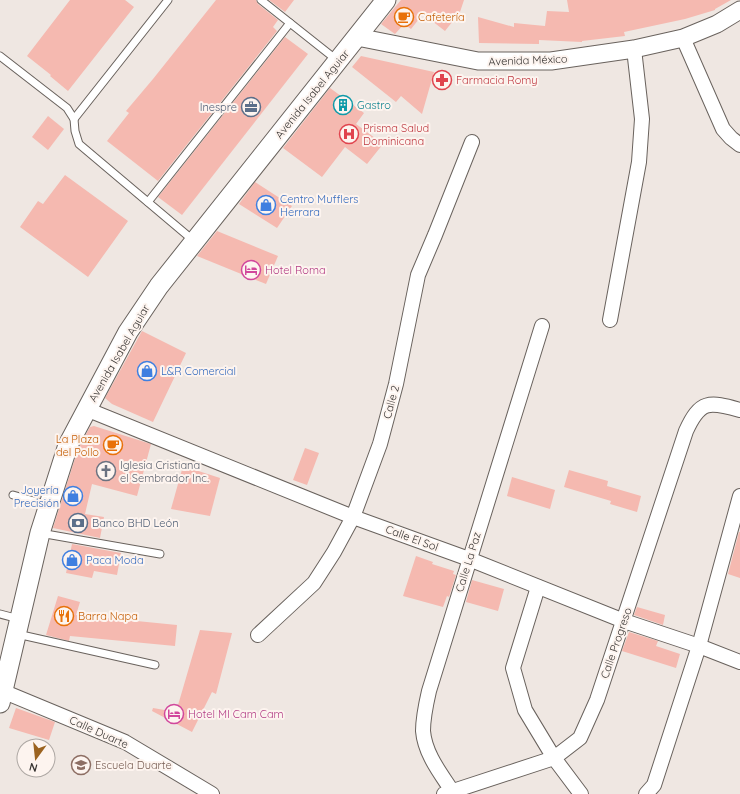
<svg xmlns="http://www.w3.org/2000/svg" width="740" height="794" font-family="Quicksand,sans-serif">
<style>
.building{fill:#f5b9b0}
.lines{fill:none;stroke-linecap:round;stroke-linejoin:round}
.service-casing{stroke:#69625d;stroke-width:9}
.minor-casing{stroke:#69625d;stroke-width:16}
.tertiary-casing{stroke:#69625d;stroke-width:19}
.secondary-casing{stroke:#69625d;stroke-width:21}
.service{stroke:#fff;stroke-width:7}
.minor{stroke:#fff;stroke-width:14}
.tertiary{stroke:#fff;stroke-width:17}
.secondary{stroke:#fff;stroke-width:19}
.labels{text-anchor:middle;stroke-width:4;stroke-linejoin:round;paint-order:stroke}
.food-label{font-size:11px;fill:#c56008;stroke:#fdf4ef;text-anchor:start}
.street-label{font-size:11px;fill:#383533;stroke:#fdf4ef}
.health-label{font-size:11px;fill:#be3a42;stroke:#fdf4ef;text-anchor:start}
.culture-label{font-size:11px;fill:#0d838f;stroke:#fdf4ef;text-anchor:start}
.service-label{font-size:11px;fill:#4e5e75;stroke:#fdf4ef;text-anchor:end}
.shop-label{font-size:11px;fill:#366cbe;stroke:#fdf4ef;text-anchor:start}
.hotel-label{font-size:11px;fill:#b23c85;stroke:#fdf4ef;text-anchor:start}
.worship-label{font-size:11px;fill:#5b616d;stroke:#fdf4ef;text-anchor:start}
.education-label{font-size:11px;fill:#785e54;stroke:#fdf4ef;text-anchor:start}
</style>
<rect width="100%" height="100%" fill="#efe7e2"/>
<g class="building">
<polygon points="70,0 125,0 134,7 68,91 50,76 51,75 27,56"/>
<polygon points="216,0 256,0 258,4 278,20 273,27 277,31 158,181 107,141 129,113 126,111 153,79"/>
<polygon points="269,0 294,0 285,12"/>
<polygon points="401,0 464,0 460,12 445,31 423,14 411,29 404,24 395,34 381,24"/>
<polygon points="567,0 731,0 715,9 715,10 685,19 624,32 625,36 582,41 582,42 539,40 539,44 479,43 478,17 514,27 514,23 545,26 547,11 569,12"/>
<polygon points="285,37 308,54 182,215 158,197"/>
<polygon points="361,56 434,72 422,114 401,96 396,102 352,67"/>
<polygon points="330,88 364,113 356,124 383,144 367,164 345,147 322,177 283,148"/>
<polygon points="48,116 64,129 48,150 32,137"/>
<polygon points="65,175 128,221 88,277 20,227 38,201 43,204"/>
<polygon points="255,182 292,206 277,228 239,204"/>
<polygon points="217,231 278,256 266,284 197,256"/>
<polygon points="142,331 186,353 153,422 112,404 105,398"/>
<polygon points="94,426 151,444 137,496 92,484 85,514 104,517 100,538 53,528 78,449 90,427"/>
<polygon points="305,448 319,453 307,485 293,480"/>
<polygon points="183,466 220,478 210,516 171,509"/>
<polygon points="569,470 608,481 607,486 641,496 637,512 610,504 611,501 564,487"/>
<polygon points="512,477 555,490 550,509 507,496"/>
<polygon points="739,532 740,532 740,578 728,574"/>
<polygon points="72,544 121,553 117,575 94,571 92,578 66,573"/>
<polygon points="416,556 433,562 432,564 454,571 453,574 456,575 449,597 447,596 443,607 403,596"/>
<polygon points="472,580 504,589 498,611 466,602"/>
<polygon points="58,596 80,602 76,615 177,625 175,646 70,636 69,641 46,635"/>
<polygon points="637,607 665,615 663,625 634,615"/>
<polygon points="200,630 232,633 216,694 212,692 192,732 152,711 153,708 176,712"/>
<polygon points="629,632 658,641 656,646 680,654 676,668 622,651"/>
<polygon points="16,708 55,722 49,740 9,728"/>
</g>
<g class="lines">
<defs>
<g id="service">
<polyline points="261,0 338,61"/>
<polyline points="0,56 67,108 74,119 75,131 79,144 194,241"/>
<polyline points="74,119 168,0"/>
<polyline points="148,202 290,23"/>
<polyline points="13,495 48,505"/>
<polyline points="40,533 160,554"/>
<polyline points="0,614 19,619"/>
<polyline points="17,634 155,665"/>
</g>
<g id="minor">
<polyline points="683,38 723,129 731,138 740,145"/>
<polyline points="610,320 639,162 642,119 634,49"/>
<polyline points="86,409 353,517 469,559 624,621 699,646 740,662"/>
<polyline points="538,587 513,668 525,710 554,758 581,794"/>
<polyline points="258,635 314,583 334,552 353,517 380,444 396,384 418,275 435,235 472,142"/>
<polyline points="2,691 125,742 212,794"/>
<path d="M444 794 554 758 580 738 597 700 686 431C700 400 709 401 740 410"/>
<path d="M454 794C442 775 425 755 423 731 423 717 426 704 429 691L542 326"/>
<polyline points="646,794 654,785 699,646 740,496"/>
</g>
<polyline id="tertiary" points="357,37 478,61 551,61 634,49 683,38 717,24 740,10"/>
<polyline id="secondary" points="0,703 40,533 68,445 128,332 159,286 386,0"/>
</defs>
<use href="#service" class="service-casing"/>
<use href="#minor" class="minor-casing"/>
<use href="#tertiary" class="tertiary-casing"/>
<use href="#secondary" class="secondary-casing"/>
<use href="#service" class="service"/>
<use href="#minor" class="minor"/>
<use href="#tertiary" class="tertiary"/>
<use href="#secondary" class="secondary"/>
</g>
<defs>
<symbol id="cafe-ring" viewBox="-11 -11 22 22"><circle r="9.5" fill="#fdf4ef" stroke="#e8710a" stroke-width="1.5"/><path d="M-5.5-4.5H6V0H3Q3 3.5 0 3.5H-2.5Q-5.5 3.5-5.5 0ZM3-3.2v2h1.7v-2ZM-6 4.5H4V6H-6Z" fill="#e8710a"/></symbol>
<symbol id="pharmacy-ring" viewBox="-11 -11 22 22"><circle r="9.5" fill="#fdf4ef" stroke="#e0444e" stroke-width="1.5"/><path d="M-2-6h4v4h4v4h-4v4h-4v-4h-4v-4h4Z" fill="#e0444e"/></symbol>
<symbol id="building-ring" viewBox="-11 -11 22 22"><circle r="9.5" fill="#fdf4ef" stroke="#0f9aa8" stroke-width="1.5"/><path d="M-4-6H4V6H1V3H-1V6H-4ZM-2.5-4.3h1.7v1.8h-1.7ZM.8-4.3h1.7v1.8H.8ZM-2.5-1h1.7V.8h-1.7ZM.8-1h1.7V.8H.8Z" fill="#0f9aa8"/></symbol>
<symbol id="office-ring" viewBox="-11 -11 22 22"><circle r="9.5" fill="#fdf4ef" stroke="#5c6f8a" stroke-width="1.5"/><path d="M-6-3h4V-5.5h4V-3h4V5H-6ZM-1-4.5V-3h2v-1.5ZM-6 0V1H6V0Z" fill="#5c6f8a"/></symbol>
<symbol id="hospital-ring" viewBox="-11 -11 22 22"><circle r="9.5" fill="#fdf4ef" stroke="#e0444e" stroke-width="1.5"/><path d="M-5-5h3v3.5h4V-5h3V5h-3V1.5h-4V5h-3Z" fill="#e0444e"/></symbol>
<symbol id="shop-ring" viewBox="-11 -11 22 22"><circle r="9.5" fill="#fdf4ef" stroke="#3f7fe0" stroke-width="1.5"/><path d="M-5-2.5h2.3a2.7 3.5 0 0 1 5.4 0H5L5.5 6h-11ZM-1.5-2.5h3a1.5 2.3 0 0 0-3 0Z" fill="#3f7fe0"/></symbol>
<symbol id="hotel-ring" viewBox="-11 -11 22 22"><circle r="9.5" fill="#fdf4ef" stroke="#d1479c" stroke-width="1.5"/><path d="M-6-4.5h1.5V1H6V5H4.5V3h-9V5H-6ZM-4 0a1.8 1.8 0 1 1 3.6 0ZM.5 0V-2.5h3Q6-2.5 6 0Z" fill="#d1479c"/></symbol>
<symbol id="church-ring" viewBox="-11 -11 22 22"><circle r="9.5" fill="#fdf4ef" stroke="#6b7280" stroke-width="1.5"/><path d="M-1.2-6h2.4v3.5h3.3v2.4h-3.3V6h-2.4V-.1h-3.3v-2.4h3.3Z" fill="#6b7280"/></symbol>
<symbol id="bank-ring" viewBox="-11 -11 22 22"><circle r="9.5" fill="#fdf4ef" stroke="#5c6f8a" stroke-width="1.5"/><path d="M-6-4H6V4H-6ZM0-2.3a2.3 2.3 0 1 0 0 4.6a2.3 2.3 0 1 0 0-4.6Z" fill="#5c6f8a"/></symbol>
<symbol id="restaurant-ring" viewBox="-11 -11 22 22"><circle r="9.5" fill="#fdf4ef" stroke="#e8710a" stroke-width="1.5"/><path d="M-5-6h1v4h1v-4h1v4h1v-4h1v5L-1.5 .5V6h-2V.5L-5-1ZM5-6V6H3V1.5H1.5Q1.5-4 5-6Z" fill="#e8710a"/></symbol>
<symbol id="school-ring" viewBox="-11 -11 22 22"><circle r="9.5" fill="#fdf4ef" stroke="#8d6e63" stroke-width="1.5"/><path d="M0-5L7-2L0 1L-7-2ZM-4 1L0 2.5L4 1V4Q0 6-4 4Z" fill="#8d6e63"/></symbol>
</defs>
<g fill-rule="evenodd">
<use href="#cafe-ring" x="393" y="6" width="22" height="22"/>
<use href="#pharmacy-ring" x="431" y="69" width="22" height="22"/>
<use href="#building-ring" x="332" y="94" width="22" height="22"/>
<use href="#office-ring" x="240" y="96" width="22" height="22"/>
<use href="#hospital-ring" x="338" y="123" width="22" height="22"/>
<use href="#shop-ring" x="255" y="194" width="22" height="22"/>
<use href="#hotel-ring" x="240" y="259" width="22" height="22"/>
<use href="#shop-ring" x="136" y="360" width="22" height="22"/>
<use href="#cafe-ring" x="102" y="434" width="22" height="22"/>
<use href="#church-ring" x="95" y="460" width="22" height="22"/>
<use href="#shop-ring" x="62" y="485" width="22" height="22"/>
<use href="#bank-ring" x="67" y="512" width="22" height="22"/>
<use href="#shop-ring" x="61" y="549" width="22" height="22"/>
<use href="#restaurant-ring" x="53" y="605" width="22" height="22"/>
<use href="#hotel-ring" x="163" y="703" width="22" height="22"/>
<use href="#school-ring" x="70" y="754" width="22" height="22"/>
</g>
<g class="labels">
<g class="food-label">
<text x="418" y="21">Cafetería</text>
<text x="99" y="443" text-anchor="end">La Plaza<tspan x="99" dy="13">del Pollo</tspan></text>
<text x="78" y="620">Barra Napa</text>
</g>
<g class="street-label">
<text transform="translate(528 60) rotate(-2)" y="4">Avenida México</text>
<text transform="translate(312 94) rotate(-51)" y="4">Avenida Isabel Aguiar</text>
<text transform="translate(119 353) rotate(-60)" y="4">Avenida Isabel Aguiar</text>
<text transform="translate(391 402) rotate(-75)" y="4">Calle 2</text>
<text transform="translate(412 538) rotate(20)" y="4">Calle El Sol</text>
<text transform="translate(468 562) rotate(-73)" y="4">Calle La Paz</text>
<text transform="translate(616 643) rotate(-71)" y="4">Calle Progreso</text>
<text transform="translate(99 732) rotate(24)" y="4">Calle Duarte</text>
</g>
<g class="health-label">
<text x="456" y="84">Farmacia Romy</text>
<text x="363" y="132">Prisma Salud<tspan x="363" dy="13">Dominicana</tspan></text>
</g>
<g class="culture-label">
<text x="357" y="109">Gastro</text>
</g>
<g class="service-label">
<text x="237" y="111">Inespre</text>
<text x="92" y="527" text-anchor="start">Banco BHD León</text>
</g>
<g class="shop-label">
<text x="280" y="203">Centro Mufflers<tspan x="280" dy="13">Herrara</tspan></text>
<text x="161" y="375">L&amp;R Comercial</text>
<text x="59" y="494" text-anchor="end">Joyería<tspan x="59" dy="13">Precisión</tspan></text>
<text x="86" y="564">Paca Moda</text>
</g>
<g class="hotel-label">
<text x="265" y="274">Hotel Roma</text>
<text x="188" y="718">Hotel MI Cam Cam</text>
</g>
<g class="worship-label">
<text x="120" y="469">Iglesia Cristiana<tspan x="120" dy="13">el Sembrador Inc.</tspan></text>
</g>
<g class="education-label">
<text x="95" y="769">Escuela Duarte</text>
</g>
</g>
<g transform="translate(36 758) rotate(195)"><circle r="19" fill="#fdf4ef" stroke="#aea8a4"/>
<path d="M0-3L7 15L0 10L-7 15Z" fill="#9c6320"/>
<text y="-6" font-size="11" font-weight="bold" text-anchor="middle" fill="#383533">N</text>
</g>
</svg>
